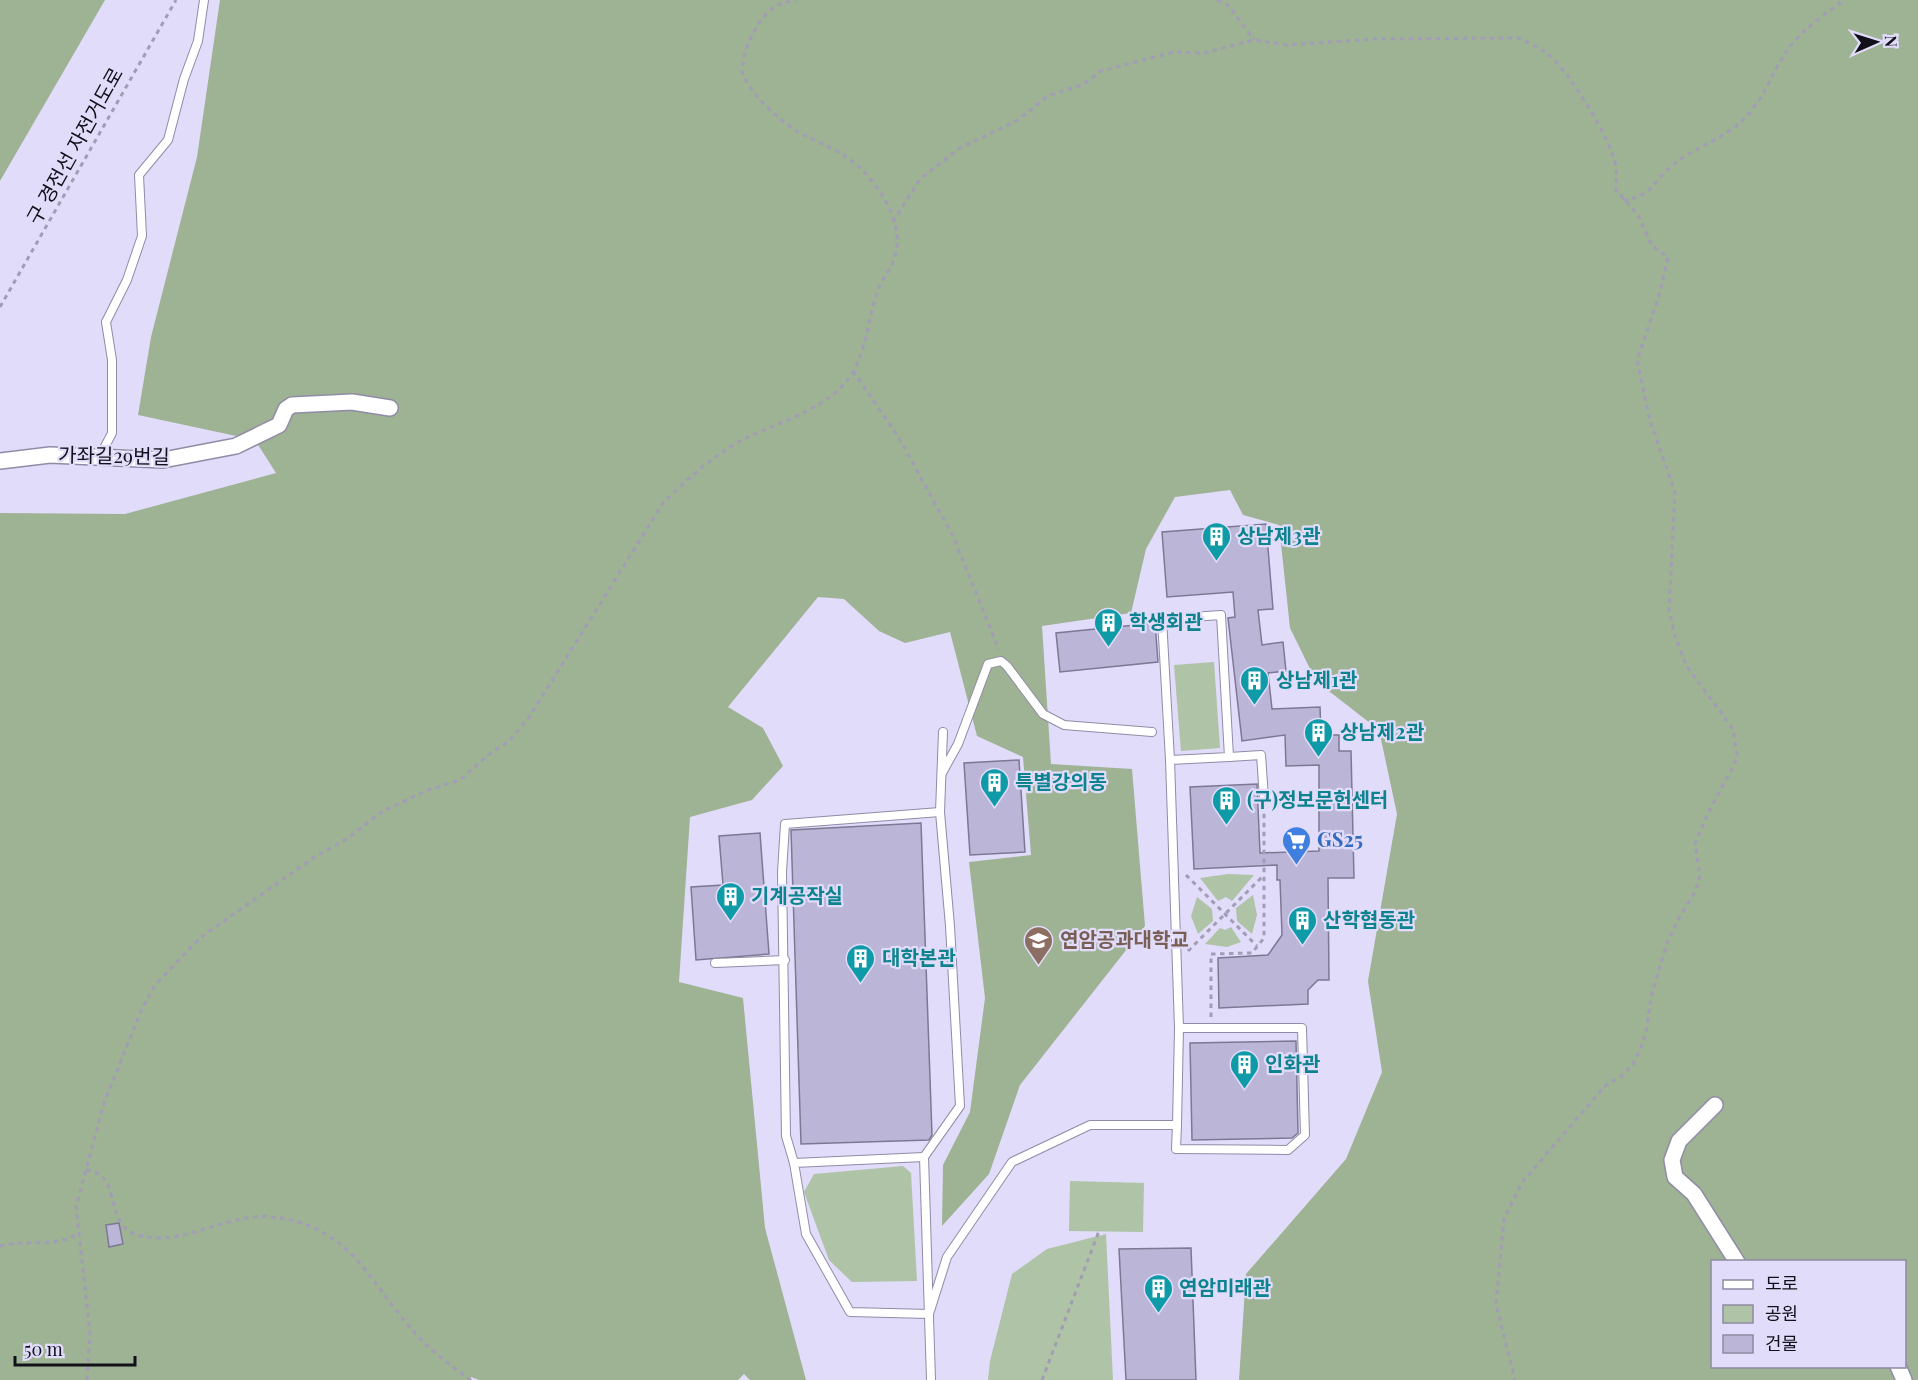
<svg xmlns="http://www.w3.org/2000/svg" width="1918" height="1380" font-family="'Playfair Display','Noto Sans KR',serif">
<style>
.green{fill:#afc3a6}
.forest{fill:#9eb294;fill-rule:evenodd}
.building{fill:#bbb5d7;stroke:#7d7893;stroke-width:1.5}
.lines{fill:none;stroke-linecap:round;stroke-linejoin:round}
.service-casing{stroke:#908ba6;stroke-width:10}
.minor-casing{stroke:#908ba6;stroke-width:18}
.path{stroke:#a19db5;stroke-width:3;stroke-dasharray:4.5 4.5;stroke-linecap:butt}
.service{stroke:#fff;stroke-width:8}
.minor{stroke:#fff;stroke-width:15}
.labels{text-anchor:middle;stroke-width:4.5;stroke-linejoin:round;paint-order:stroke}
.street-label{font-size:20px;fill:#12101a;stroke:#e1dcfa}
.culture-label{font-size:20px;font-weight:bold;fill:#0d838f;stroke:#e1dcfa;text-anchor:start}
.shop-label{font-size:20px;font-weight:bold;fill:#366cbe;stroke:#e1dcfa;text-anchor:start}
.education-label{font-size:20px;font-weight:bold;fill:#785e54;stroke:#e1dcfa;text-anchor:start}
</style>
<rect width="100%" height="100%" fill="#e1dcfa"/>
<g class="green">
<polygon points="1214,662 1220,748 1181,751 1174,665"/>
<polygon points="1228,874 1254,875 1232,901 1226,897 1218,901 1200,878"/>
<polygon points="1253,895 1257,915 1252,934 1237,921 1236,908"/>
<polygon points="1197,897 1212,909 1213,921 1198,934 1191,916"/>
<polygon points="1231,927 1241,942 1227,947 1205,944 1220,928 1225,930"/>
<polygon points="903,1166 911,1173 917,1281 852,1282 829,1260 804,1192 814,1174"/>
<polygon points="1070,1181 1144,1183 1143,1232 1069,1231"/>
<polygon points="1106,1234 1113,1380 988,1380 990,1361 1012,1274 1047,1249"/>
</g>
<g class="forest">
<polygon points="0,0 105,0 0,181"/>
<path d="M220 0H1918V1380H1239L1246 1274 1346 1159 1382 1072 1368 981 1397 814 1379 730 1316 681 1290 628 1279 525 1243 515 1230 490 1175 497 1146 549 1131 613 1042 626 1051 764 1132 769 1145 926 1020 1085 989 1174 942 1226 943 1165 970 1112 985 998 969 862 1031 855 1023 757 977 736 950 632 905 643 879 631 844 599 818 597 728 707 763 728 783 766 752 800 690 817 679 982 743 998 765 1228 806 1380H750L744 1374 738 1380H479L471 1377 470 1380H0V513L125 514 276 473 255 440 138 415 151 337 197 157ZM1712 1262H1904V1366H1712Z"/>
</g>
<g class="building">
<polygon points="1266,524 1273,609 1258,610 1262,645 1283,642 1286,671 1268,673 1272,709 1320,707 1321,735 1339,735 1339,751 1351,751 1354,878 1328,878 1329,980 1318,980 1308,990 1308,1004 1219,1008 1218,958 1268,955 1282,935 1280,880 1277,880 1277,865 1194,869 1190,787 1257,784 1260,853 1319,851 1319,765 1286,766 1285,735 1242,741 1228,618 1235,617 1233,592 1167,597 1162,532"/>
<polygon points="1155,623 1158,662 1060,672 1056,633"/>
<polygon points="1019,760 1025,852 970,855 964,763"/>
<polygon points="921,823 932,1135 929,1140 801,1144 791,830"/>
<polygon points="760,833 769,954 696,960 691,887 723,885 719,836"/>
<polygon points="1296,1041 1298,1133 1292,1138 1192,1140 1190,1043"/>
<polygon points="119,1223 123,1244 109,1247 106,1225"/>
<polygon points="1191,1248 1196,1380 1126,1380 1119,1249"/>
</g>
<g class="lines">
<defs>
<g id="service">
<polyline points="100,456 112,433 112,360 106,322 127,280 142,236 139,175 168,140 184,79 198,41 204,0"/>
<polyline points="1229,757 1261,755 1264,798 1292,796"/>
<polyline points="942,773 958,744 988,664 1001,661 1007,666 1043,714 1064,725 1152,732"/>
<polyline points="715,963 785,960"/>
<polyline points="1177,1125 1176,1149 1288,1150 1305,1135 1302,1028 1179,1028"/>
<polyline points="924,1157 794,1163 806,1234 850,1312 929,1314 947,1257 1012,1162 1090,1125 1177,1125 1179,1028 1170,760 1229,757 1221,615 1162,619 1170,760"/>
<polyline points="794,1163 786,1136 782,872 785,824 940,812"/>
<polyline points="931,1380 924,1157 960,1106 950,926 940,812 943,732"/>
</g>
<g id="minor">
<polyline points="0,461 50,455 163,460 236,446 279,425 286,409 292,405 352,402 390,408"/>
<polyline points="1715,1105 1679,1141 1672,1160 1675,1177 1694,1194 1737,1262"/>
<polyline points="1898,1366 1904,1380"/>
</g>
</defs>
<use href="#service" class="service-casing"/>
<use href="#minor" class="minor-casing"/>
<g class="path">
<polyline points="1217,0 1229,6 1254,40"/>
<path d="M1623 200C1652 197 1653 181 1673 165 1696 146 1725 139 1746 117 1767 94 1772 71 1789 48 1803 29 1825 14 1844 0"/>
<path d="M893 222 920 179 960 148 1018 120 1048 96 1084 84 1101 71 1174 52 1204 53 1254 40 1286 45 1373 39 1518 38C1529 43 1541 48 1550 56 1570 73 1612 141 1616 166 1617 174 1616 182 1616 190L1638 215 1652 246 1668 257 1659 296 1637 360 1650 421 1675 492 1669 610 1675 636 1687 667 1733 729 1737 755 1734 765 1708 813 1695 844 1700 876 1695 892 1680 916 1667 943 1651 997 1646 1033 1640 1050 1632 1066 1619 1078 1606 1085 1523 1181 1504 1219 1496 1304 1515 1380"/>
<polyline points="0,307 176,0"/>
<polyline points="853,371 899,438 953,536 999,650"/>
<polyline points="1186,875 1257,946"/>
<polyline points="1188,951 1262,877"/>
<polyline points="1211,1017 1211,954 1252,953 1264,938 1264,810"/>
<path d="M86 1170C124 1174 102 1225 138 1235 183 1248 227 1212 272 1217 351 1225 369 1282 415 1333 431 1351 451 1366 471 1380"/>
<path d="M0 1246C26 1239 55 1248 77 1234"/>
<path d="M87 1380 90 1332 76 1207 104 1103 141 1011 155 985 200 938 313 858 348 838 383 811 428 790 460 780 488 755 509 741 528 719 663 503C686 480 712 457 740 441 777 422 833 409 854 370 868 344 868 315 879 288 883 277 892 268 895 256 905 223 879 185 856 164 840 150 818 143 800 133 779 120 750 95 742 71 743 50 756 21 773 8 779 3 788 2 796 0"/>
<polyline points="1042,1380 1099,1231"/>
</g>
<use href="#service" class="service"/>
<use href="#minor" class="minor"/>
</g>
<defs>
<symbol id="building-pin" viewBox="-11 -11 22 30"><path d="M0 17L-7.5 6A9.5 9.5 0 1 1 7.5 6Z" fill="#0f9aa8" stroke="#e1dcfa"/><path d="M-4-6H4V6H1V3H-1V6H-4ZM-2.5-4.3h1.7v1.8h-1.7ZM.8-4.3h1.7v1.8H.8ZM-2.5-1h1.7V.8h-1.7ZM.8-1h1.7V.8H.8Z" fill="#fff"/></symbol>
<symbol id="supermarket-pin" viewBox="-11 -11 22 30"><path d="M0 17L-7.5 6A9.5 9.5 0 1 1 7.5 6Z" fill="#3f7fe0" stroke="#e1dcfa"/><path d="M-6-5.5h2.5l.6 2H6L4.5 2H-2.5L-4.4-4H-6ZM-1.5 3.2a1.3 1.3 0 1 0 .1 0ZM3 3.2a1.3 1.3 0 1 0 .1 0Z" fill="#fff"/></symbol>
<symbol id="university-pin" viewBox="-11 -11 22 30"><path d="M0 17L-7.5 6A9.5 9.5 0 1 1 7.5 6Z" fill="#8d6e63" stroke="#e1dcfa"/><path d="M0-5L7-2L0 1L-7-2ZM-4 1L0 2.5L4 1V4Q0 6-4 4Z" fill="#fff"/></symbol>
</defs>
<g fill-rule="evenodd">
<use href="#building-pin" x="1200" y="520" width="33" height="45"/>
<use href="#building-pin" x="1092" y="606" width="33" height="45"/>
<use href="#building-pin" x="1238" y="664" width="33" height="45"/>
<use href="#building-pin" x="1302" y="716" width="33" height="45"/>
<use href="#building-pin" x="978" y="766" width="33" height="45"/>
<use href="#building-pin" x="1210" y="784" width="33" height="45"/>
<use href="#supermarket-pin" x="1280" y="824" width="33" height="45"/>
<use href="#building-pin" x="714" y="880" width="33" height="45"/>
<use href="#building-pin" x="1286" y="904" width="33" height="45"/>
<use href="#university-pin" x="1022" y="924" width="33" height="45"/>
<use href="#building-pin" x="844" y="942" width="33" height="45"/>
<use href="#building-pin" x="1228" y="1048" width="33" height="45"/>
<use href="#building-pin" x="1142" y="1272" width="33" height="45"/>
</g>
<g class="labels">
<g class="street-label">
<text transform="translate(75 146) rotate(-61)" y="7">구 경전선 자전거도로</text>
<text transform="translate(114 456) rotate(1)" y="7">가좌길29번길</text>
</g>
<g class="culture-label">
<text x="1237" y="543">상남제3관</text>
<text x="1129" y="629">학생회관</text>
<text x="1276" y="687">상남제1관</text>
<text x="1340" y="739">상남제2관</text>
<text x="1015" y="789">특별강의동</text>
<text x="1247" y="807">(구)정보문헌센터</text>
<text x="751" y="903">기계공작실</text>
<text x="1323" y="927">산학협동관</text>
<text x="882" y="965">대학본관</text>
<text x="1265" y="1071">인화관</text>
<text x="1179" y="1295">연암미래관</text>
</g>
<g class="shop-label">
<text x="1317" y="847">GS25</text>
</g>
<g class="education-label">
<text x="1060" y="947">연암공과대학교</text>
</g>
</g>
<rect x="1711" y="1260" width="195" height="108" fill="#e1dcfa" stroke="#8e8aa0" stroke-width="1.5"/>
<rect x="1723" y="1280" width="30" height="9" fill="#ffffff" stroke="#8e8aa0" stroke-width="1.5"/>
<text x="1765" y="1290" font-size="18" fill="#12101a">도로</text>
<rect x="1723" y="1305" width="30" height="18" fill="#afc3a6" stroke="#8e8aa0" stroke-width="1.5"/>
<text x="1765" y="1320" font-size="18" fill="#12101a">공원</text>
<rect x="1723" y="1335" width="30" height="18" fill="#bbb5d7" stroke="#8e8aa0" stroke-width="1.5"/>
<text x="1765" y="1350" font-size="18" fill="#12101a">건물</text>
<g transform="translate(1876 42) rotate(87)" stroke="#e1dcfa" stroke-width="4.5" paint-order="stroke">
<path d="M0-4.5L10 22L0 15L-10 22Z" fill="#12101a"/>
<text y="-9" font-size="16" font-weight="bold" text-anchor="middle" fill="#12101a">N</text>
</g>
<path d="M15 1356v9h120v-9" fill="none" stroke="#12101a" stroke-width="3"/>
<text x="24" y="1356" font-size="18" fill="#12101a" stroke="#e1dcfa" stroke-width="4.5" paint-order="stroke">50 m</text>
</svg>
